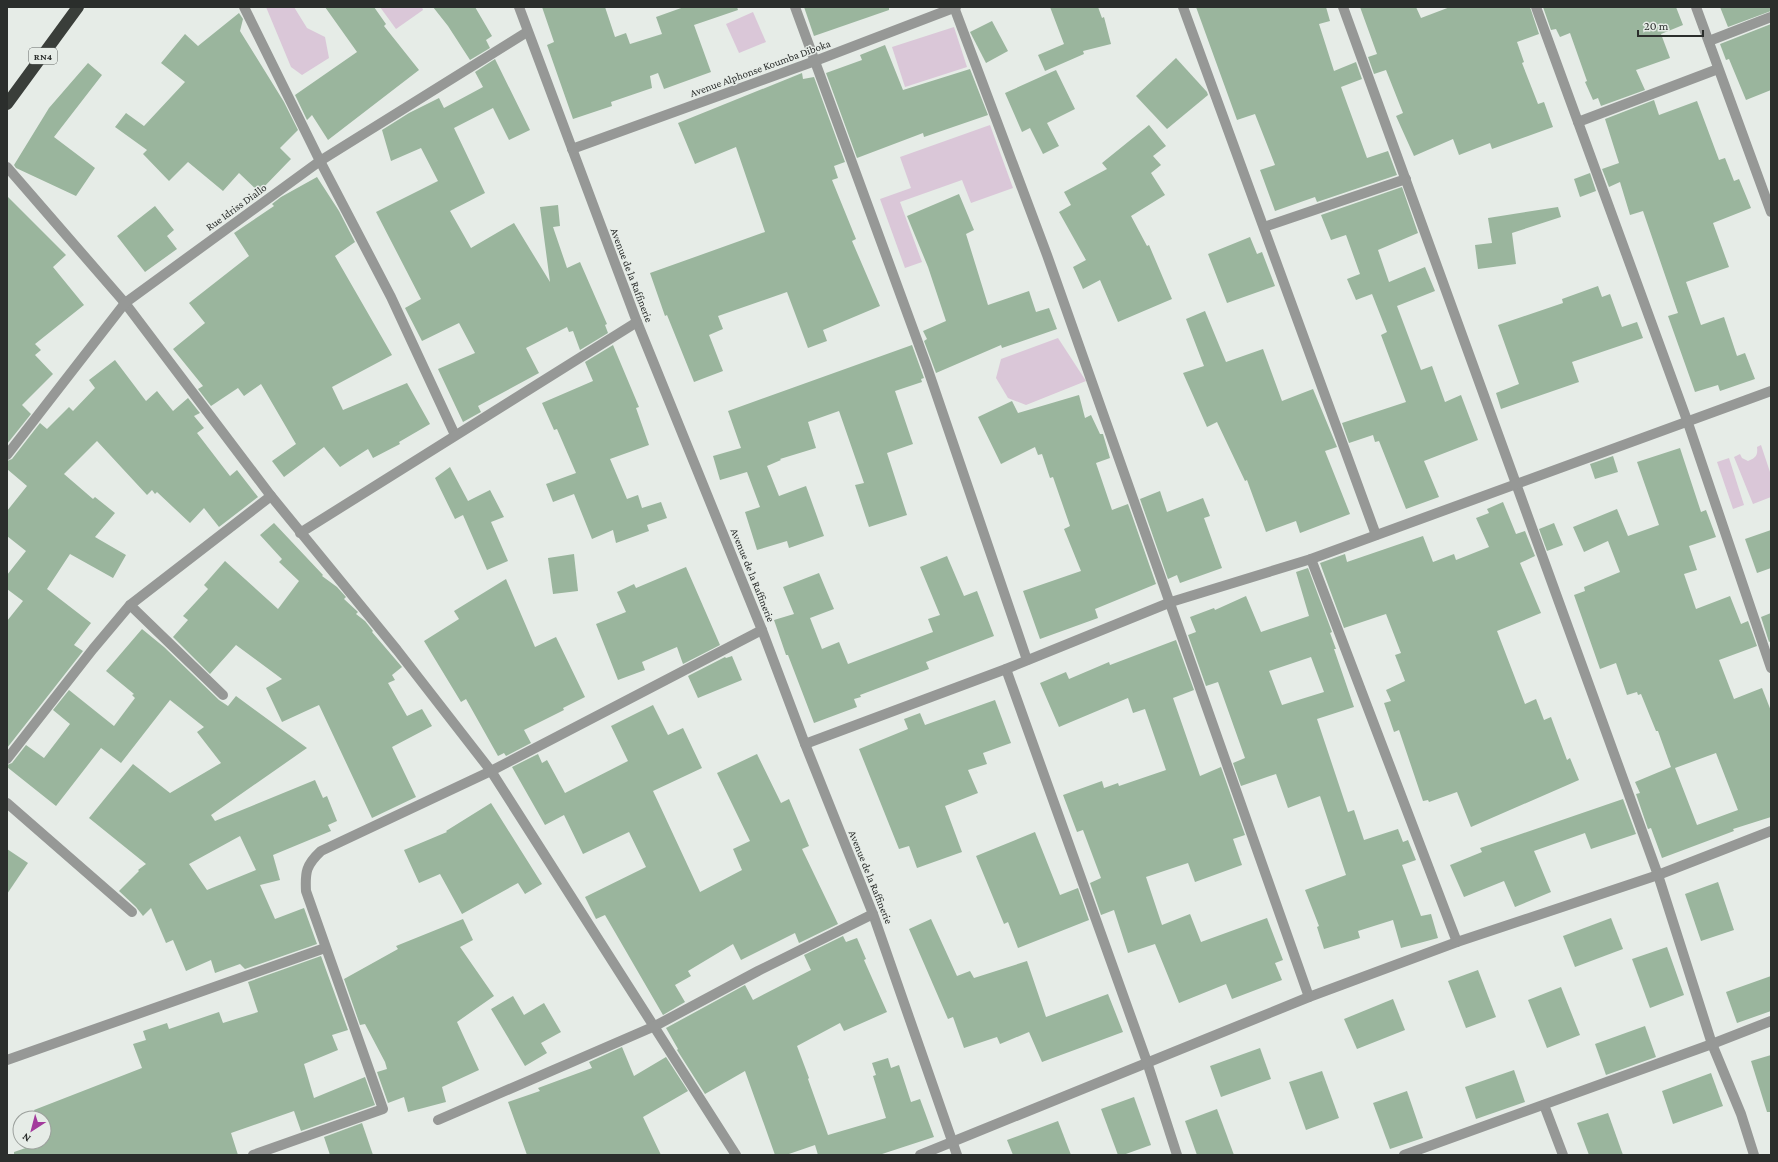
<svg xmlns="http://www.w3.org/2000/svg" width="1778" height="1162" font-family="'Crimson Pro',serif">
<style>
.green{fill:#dac7d8}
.building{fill:#9ab59d;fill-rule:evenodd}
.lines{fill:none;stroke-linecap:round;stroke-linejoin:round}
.minor{stroke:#969896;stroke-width:10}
.highway{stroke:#3a3e3a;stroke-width:12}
.labels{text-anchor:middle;stroke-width:3;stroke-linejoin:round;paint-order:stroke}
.shield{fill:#e6ece7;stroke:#636764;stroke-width:1}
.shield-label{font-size:10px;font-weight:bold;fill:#2b2e2c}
.street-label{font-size:11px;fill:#2b2e2c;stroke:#e6ece7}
</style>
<rect width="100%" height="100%" fill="#e6ece7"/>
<g class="green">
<polygon points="266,7 294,7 307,28 325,37 329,58 302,75 291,67"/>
<polygon points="380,7 422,7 423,10 396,29"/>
<polygon points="753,12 766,42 739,53 726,24"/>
<polygon points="954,27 967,67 905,87 892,47"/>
<polygon points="990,125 1013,188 971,203 962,180 900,202 922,262 905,268 880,199 911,188 900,157"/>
<polygon points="1058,338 1086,381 1026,405 1008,398 996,378 1001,359"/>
<path d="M1761 445 1771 475V497L1753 504 1734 457 1740 454 1742 458 1748 461C1756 458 1758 455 1757 447Z"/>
<polygon points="1729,458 1744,505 1733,509 1717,462"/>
</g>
<g class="building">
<polygon points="325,7 374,7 386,24 384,26 419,70 328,140 312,115 307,120 295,95 357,52"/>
<polygon points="433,7 475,7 492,36 486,40 490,48 470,60 448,26"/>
<polygon points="542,7 605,7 615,37 626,33 630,44 662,34 656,17 684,7 737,7 738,10 694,25 711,72 664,89 658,73 650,76 652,88 611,102 612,106 573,119 547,45 554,42"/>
<polygon points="804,7 889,7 889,10 814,36"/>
<polygon points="1050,7 1098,7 1102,18 1104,17 1111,44 1083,51 1084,54 1045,71 1038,55 1064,44"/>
<polygon points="1196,7 1326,7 1330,21 1319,24 1334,71 1356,62 1362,79 1341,87 1367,158 1388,151 1397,175 1317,202 1315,197 1275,211 1260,170 1275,165 1255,114 1237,120"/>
<polygon points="1360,7 1416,7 1421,18 1450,7 1530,7 1539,34 1517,42 1524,62 1522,63 1538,104 1544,102 1553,127 1492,149 1490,143 1459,155 1453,139 1414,156 1396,116 1403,113 1386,70 1374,74 1368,57 1377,54"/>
<polygon points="1543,7 1676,7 1683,25 1661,34 1670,58 1636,70 1645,90 1601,106 1598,98 1593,100 1585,82 1587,81 1570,33 1560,37 1556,29 1551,30"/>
<polygon points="1720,7 1771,7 1771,11 1728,27"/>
<polygon points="239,13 243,19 240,31 284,102 298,130 280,148 291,159 259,192 239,173 223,191 188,162 169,181 143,154 147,150 115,127 126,113 144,126 185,82 161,63 185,34 198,46"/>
<polygon points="992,21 1008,51 986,63 970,32"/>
<polygon points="1771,24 1771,90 1746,100 1729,59 1726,60 1720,44"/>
<polygon points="885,45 903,90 970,69 988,115 924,137 923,133 857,158 826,73 862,60 860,55"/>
<polygon points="1176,58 1207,92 1208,95 1167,129 1136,96"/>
<polygon points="495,59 530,130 509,140 493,108 454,128 485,193 450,211 471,248 514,223 550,282 540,207 558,205 560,226 553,227 567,268 580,262 607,324 605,325 608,333 580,350 573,331 569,332 567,327 526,348 539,373 478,406 481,412 463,422 438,369 475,353 459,323 422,341 405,308 421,299 376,212 438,181 421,148 391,161 382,130 409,113 439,98 444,108 483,87 475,72"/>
<polygon points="88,63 102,75 54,137 95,168 76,196 16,168 14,165 49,108"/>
<polygon points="1056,70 1075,109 1047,123 1059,146 1043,154 1030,128 1022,132 1005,93"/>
<polygon points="802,73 803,79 814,77 845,162 834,166 838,178 832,180 856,239 852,241 880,306 823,330 827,341 808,348 787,292 718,316 723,329 709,335 723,371 694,382 667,315 665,316 650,273 765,232 736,147 695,164 678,123"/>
<polygon points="1654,100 1659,115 1697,101 1719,160 1725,158 1734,181 1739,179 1751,208 1713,223 1729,267 1686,282 1701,325 1724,317 1737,356 1745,353 1755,379 1720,391 1718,385 1695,392 1668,316 1678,313 1643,211 1630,215 1620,182 1609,187 1602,169 1619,163 1605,119"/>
<polygon points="1149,125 1166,146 1153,156 1161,165 1151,173 1165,195 1131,216 1147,246 1149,245 1172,299 1118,322 1100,280 1083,289 1073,267 1086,260 1059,212 1071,205 1064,192 1107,169 1102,163"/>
<polygon points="1590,173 1596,191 1580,197 1574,179"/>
<polygon points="317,177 339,211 355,242 335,256 392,355 332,387 343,410 407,383 430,424 399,442 400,444 373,458 368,449 340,467 324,447 284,477 272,461 296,444 261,384 244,396 238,388 211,406 198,389 203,386 173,349 205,323 189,303 249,256 234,233 274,206 272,204 281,197"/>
<polygon points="1402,187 1418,233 1378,250 1389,282 1425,267 1435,291 1397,306 1421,370 1432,366 1445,402 1461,395 1478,440 1424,461 1439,497 1406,509 1379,441 1375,442 1373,435 1349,443 1342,423 1406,402 1381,335 1387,332 1372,294 1356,300 1347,279 1360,274 1346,235 1331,240 1321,215"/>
<polygon points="959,194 974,230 966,234 988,305 1029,291 1036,312 1049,308 1057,329 1002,348 1001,345 936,373 924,341 927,339 923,331 946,321 928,267 907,216"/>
<polygon points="7,196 66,255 53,267 84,305 35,344 41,350 35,355 53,374 22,405 31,414 7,444"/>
<polygon points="155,206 174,230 167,236 177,249 145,272 117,236"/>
<polygon points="1558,207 1561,217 1512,233 1516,264 1478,269 1475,245 1492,243 1488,218"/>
<polygon points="1250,237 1257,254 1262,252 1275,286 1227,303 1208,254"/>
<polygon points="1598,286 1602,297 1610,294 1622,327 1637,322 1643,338 1572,362 1579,382 1501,409 1496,393 1519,384 1498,325 1563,303 1562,299"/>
<polygon points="1205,311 1226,362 1263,349 1282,401 1313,389 1337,447 1325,451 1350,514 1300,533 1296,521 1266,532 1247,480 1245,481 1217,422 1207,427 1183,373 1204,366 1186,319"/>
<polygon points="613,345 639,407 636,408 649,445 610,459 627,499 638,495 642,508 661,502 667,518 647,525 649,531 616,543 613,530 592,539 574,494 553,502 546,484 576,473 557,429 554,430 542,403 593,381 585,362"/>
<polygon points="912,345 924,378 921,379 922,382 895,391 913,444 887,453 907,515 869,527 855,485 864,483 839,411 808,422 816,448 780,459 781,460 767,466 779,496 806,486 824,536 789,548 787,541 757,550 745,512 760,507 747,472 720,480 713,456 741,448 728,411"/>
<polygon points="115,360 146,401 157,391 173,411 188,398 200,413 194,416 204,428 197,433 230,476 237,470 258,497 219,527 204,508 190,523 157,492 155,494 152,490 147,495 97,441 64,474 93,499 95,497 115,513 95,537 126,555 113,578 70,554 47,589 91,623 74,645 83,651 7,748 7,621 23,601 7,589 7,575 26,551 7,536 7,511 27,486 7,469 7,461 12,459 40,423 47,429 69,407 73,411 95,388 89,380"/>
<polygon points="1079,395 1085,418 1091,415 1100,434 1103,434 1110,458 1096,463 1112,510 1128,504 1156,584 1095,609 1098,618 1040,639 1023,591 1081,571 1064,529 1070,526 1053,477 1050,478 1042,454 1038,455 1035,447 1001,464 978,417 1012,401 1018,413"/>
<path d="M1680 448 1701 512 1706 510 1716 537 1689 546 1697 570 1684 574 1696 609 1730 596 1741 624 1748 621 1757 646 1719 660 1734 699 1762 688 1771 711V817L1733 829 1734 831 1662 858 1651 828 1648 829 1636 794 1640 793 1635 782 1671 767 1658 731H1656L1641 694 1638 695 1637 692 1627 695 1616 663 1600 669 1574 595 1585 591 1584 587 1620 572 1608 541 1584 552 1573 527 1617 509 1628 536 1659 525 1637 462ZM1716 753 1738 810 1697 825 1675 768Z"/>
<polygon points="1613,456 1618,472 1595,479 1590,464"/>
<polygon points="450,467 468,501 490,490 504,517 491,522 508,561 487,570 463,515 455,519 435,478"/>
<polygon points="1160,491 1167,512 1203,498 1210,516 1204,518 1222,568 1180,583 1177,575 1168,579 1140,499"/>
<polygon points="1503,502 1516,534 1525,531 1535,556 1520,563 1541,613 1497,631 1525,704 1536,699 1544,720 1551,717 1567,760 1570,758 1579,780 1471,827 1457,792 1429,802 1428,800 1423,801 1399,730 1394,732 1384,703 1391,701 1386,690 1405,681 1395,655 1401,653 1386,614 1344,628 1320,563 1345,554 1347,562 1423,536 1433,562 1454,554 1456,560 1489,547 1476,518 1489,513 1487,509"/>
<polygon points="274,523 323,575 322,576 337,587 346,597 344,599 358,612 356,614 365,621 373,631 372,632 402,667 392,675 395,680 388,683 407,716 422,709 432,726 392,747 416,797 372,818 319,705 282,722 266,688 282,679 236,645 210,674 173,637 188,620 183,616 208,589 204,585 225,561 278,609 299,581 279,562 282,559 260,535"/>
<polygon points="1554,523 1563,545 1547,551 1539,529"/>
<polygon points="1771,530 1771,568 1757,573 1745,539"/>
<polygon points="574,554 578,591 553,594 548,558"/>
<polygon points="947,556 964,596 977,591 994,636 926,662 929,669 860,695 861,697 854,699 857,707 814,723 788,655 786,655 774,620 794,614 783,587 819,573 834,609 810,618 822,649 839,642 848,664 933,632 928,619 940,615 920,567"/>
<polygon points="686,567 720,645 683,664 677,647 642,662 645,670 618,680 596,624 626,612 617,592 634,584 636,588"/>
<path d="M1308 568 1332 632 1330 633 1336 649H1334L1354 707 1317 719 1348 812 1354 810 1364 840 1398 829 1403 842 1408 840 1416 860 1402 865 1421 916 1431 914 1438 938 1401 948 1393 920 1358 931 1360 938 1324 949 1317 927 1319 926 1305 890 1346 875 1320 796 1288 808 1276 774 1241 786 1233 763 1245 758 1218 682 1206 686 1188 635 1196 632 1190 617 1214 608 1215 610 1246 596 1261 632 1309 616 1296 572ZM1311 657 1324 692 1282 705 1269 671Z"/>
<polygon points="506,579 535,647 556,637 585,697 563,708 564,710 524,730 531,743 506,756 504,753 498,756 466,699 461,702 424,641 459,619 454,611"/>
<polygon points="1771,613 1771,641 1769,642 1761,617"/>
<path d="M142 629 164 647 219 700 228 706 236 696 307 748 211 815 215 821 315 780 323 798 327 796 337 821 328 825 331 831 273 855 280 880 260 885 275 919 304 908 317 944 245 969 240 964 215 973 211 960 186 971 173 940 166 943 151 908 143 916 136 907 119 891 139 871 138 870 146 864 89 818 133 764 170 793 221 763 197 732 204 727 170 700 121 763 101 748 56 806 7 767V765L12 763 26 745 44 758 70 724 53 710 69 690 114 726 135 698 132 695 134 694 106 671ZM240 836 256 870 207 890 189 864Z"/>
<polygon points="1176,640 1194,690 1173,698 1200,776 1221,767 1245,835 1233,839 1242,865 1195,882 1188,863 1146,877 1162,925 1190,914 1201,942 1267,918 1283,960 1275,963 1282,980 1232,999 1226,984 1179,1003 1155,944 1128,953 1114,910 1101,915 1090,883 1101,878 1083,830 1077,832 1063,795 1102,781 1104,788 1118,783 1119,786 1166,770 1145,709 1133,713 1128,698 1059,727 1040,683 1066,672 1069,679 1109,662 1110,665"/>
<polygon points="732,656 742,680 698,698 688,676 725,657 726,658"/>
<polygon points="995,700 1011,743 983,753 987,764 968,770 978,793 945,806 962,852 917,868 909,846 899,849 859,749 908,729 904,719 920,713 925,725"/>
<polygon points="653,705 668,735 683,728 702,768 653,791 700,892 742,870 733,849 750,841 717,773 757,754 781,803 789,799 809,846 802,849 838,924 799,943 795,933 741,960 733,944 688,971 691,976 675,985 685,1002 663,1015 605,915 596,919 585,897 646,867 629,832 583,854 564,815 545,825 512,767 538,754 542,763 547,760 565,793 628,761 611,726"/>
<polygon points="1623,799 1636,834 1591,849 1585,833 1534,851 1551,892 1515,907 1504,881 1464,897 1450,865 1482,852 1480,848"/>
<polygon points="491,803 542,884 525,894 518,883 462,914 440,874 419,883 404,850 447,832 446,831"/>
<polygon points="1035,832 1060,895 1078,888 1089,920 1018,948 1008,922 1004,924 976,856"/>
<polygon points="7,849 28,863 7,894"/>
<polygon points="1718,882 1734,930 1701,941 1685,894"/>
<polygon points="1611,918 1623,949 1575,967 1563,936"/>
<polygon points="463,919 473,940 460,947 494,996 457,1022 479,1070 442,1087 446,1102 408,1112 404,1097 388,1103 377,1072 387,1069 385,1062 365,1024 360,1025 344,979 398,949 396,946"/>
<polygon points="931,919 957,976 970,971 974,978 1027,961 1046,1017 1108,994 1123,1032 1042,1062 1029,1032 1000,1044 997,1037 964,1048 953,1017 948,1019 909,929"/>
<polygon points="843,936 846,942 857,938 866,959 864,960 887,1012 844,1031 840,1023 797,1046 809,1078 808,1079 828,1135 886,1118 873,1076 876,1075 872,1063 888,1058 891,1068 899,1065 911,1102 920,1099 934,1137 879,1155 818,1155 815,1145 786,1155 775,1155 745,1071 705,1094 677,1050 678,1049 666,1028 745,985 753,1000 811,970 804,955"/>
<polygon points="1667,947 1684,995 1650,1008 1632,959"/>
<polygon points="321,956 348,1030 332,1035 338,1050 304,1064 314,1098 365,1077 375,1105 301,1131 294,1111 231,1133 238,1155 14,1155 14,1152 46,1141 44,1136 44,1118 37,1118 34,1110 142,1068 133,1044 146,1040 143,1031 167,1023 169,1029 219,1012 223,1023 258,1012 248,982"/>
<polygon points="1478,970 1496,1017 1466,1028 1448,981"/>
<polygon points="1771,976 1771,1011 1737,1023 1726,992"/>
<polygon points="1561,987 1580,1035 1547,1048 1528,1000"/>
<polygon points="513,996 524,1015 544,1003 561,1032 541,1043 547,1053 525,1066 491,1009"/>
<polygon points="1393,999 1405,1030 1357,1049 1344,1019"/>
<polygon points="1645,1026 1656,1057 1606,1075 1595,1044"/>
<polygon points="622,1047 634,1076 666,1057 688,1091 643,1117 661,1155 527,1155 508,1102 540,1091 538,1088 592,1068 589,1062"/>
<polygon points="1260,1048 1271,1079 1221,1097 1210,1066"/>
<polygon points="1771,1055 1771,1112 1767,1112 1751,1061"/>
<polygon points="1514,1070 1525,1102 1476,1119 1465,1087"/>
<polygon points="1322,1071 1339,1118 1306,1130 1289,1082"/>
<polygon points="1711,1073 1723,1106 1673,1124 1662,1091"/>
<polygon points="1407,1091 1423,1138 1390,1149 1373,1103"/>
<polygon points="1134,1097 1151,1145 1123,1155 1118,1155 1101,1109"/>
<polygon points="1217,1109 1234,1155 1197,1155 1185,1121"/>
<polygon points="1608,1113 1623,1155 1589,1155 1577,1123"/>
<polygon points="1058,1121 1071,1155 1013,1155 1007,1140"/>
<polygon points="362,1123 373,1155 330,1155 324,1137"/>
</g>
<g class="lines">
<g class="minor">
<polyline points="244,7 320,161 391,297 455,435"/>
<polyline points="519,7 637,322 762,630 805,744 873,914 957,1155"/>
<polyline points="795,7 927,367 1027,660"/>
<polyline points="954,7 1047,255 1309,997"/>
<polyline points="1183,7 1376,535"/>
<polyline points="1343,7 1658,875 1712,1044 1741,1114 1754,1155"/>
<polyline points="1536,7 1688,423 1771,668"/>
<polyline points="1696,7 1771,212"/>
<polyline points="1709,41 1771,17"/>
<polyline points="1578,122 1718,69"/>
<polyline points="572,149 815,61 956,7"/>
<polyline points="7,167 125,303 271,496 397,650 491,771 736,1155"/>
<polyline points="1264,227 1406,179"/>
<polyline points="7,455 125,303 320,161 527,32"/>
<polyline points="300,533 637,322"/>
<polyline points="1311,559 1457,942"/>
<polyline points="130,605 223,695"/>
<polyline points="1006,669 1147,1062 1177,1155"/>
<polyline points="805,744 1006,669 1171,602 1311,559 1771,391"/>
<polyline points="7,759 93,649 130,605 271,496"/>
<polyline points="7,803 132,912"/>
<polyline points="7,1060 325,948"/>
<polyline points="1544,1105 1563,1155"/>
<polyline points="438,1120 655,1026 758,971 873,914"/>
<path d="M253 1155 383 1109 306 891C305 872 306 865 321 851L491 771 762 630"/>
<polyline points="920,1155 1309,997 1457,942 1658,875 1771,831"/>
<polyline points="1404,1155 1712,1044 1771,1021"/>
</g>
<polyline class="highway" points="7,104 78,7"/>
</g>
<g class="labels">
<rect class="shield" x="29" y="48" width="28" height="16" rx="3"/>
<g class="shield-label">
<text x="43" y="60">RN4</text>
</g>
<g class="street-label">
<text transform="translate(760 68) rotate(-20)" y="4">Avenue Alphonse Koumba Diboka</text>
<text transform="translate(236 207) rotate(-36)" y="4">Rue Idriss Diallo</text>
<text transform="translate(632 275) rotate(69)" y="4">Avenue de la Raffinerie</text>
<text transform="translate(753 575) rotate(68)" y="4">Avenue de la Raffinerie</text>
<text transform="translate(871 877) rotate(68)" y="4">Avenue de la Raffinerie</text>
</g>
</g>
<rect width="1778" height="1162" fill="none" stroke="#2b2e2c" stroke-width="16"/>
<g transform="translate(32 1130) rotate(216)"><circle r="19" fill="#e6ece7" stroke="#9ba09c"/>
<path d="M0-3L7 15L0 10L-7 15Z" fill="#a33a9c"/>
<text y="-6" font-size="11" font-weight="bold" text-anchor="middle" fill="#2b2e2c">N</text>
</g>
<path d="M1638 30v6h65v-6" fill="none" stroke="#2b2e2c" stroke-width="2"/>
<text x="1644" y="30" font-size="12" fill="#2b2e2c" stroke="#e6ece7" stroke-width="3" paint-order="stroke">20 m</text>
</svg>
